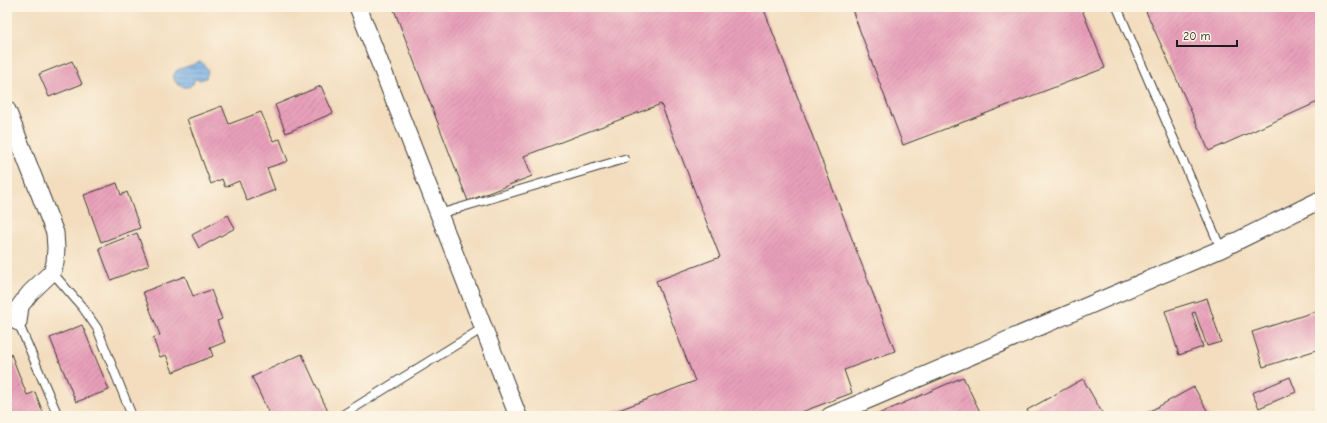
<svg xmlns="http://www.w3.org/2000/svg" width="1327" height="423" font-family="'Comic Neue',sans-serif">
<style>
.water{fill:url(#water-rules);stroke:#486480}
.building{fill:url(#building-hatch)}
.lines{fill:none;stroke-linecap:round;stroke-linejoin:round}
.service-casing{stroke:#3c3934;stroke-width:10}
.minor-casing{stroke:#3c3934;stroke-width:19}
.service{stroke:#fff;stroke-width:8}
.minor{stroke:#fff;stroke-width:17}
</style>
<defs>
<pattern id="water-rules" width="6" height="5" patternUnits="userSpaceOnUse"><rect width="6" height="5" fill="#75ade4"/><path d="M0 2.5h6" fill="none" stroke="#5f8cb8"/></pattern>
<pattern id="building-hatch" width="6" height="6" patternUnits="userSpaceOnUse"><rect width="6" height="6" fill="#e89fb9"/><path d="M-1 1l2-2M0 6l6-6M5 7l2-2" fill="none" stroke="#c6889e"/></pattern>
</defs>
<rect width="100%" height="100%" fill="#fcf5e5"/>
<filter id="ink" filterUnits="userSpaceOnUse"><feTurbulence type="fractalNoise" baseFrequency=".025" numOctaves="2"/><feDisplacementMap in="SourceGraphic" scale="8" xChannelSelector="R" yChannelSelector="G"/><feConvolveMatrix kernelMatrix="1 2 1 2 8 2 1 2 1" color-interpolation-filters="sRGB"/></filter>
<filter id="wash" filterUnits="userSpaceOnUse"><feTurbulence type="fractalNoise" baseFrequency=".012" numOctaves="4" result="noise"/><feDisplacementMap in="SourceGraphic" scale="16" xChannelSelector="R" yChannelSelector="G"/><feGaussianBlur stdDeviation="0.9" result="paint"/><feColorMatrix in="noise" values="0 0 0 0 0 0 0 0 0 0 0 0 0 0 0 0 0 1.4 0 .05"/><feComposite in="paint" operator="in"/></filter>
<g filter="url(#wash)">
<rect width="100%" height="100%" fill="#f3ddbe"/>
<path class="water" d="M200 62 205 65 208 71 206 78 200 80 195 79 193 84 189 87C180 88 175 84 173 76L177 70Z"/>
<g id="blocks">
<g class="building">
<polygon points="393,7 763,7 895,351 844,370 852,393 791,416 603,416 695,381 656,281 720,257 661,104 524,156 532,176 468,201"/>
<polygon points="851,7 1081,7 1105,68 903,145"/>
<polygon points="1144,7 1320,7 1320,101 1209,151"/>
<polygon points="72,61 82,84 49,97 39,74"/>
<polygon points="321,86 333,113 286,133 275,105"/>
<polygon points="222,106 229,124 261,112 273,141 280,139 288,161 267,168 275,190 247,201 239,181 225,187 222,179 211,184 187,119"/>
<polygon points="117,183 121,195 127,192 140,228 101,242 84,195"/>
<polygon points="228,215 235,228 199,248 192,235"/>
<polygon points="137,233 149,265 111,280 99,248"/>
<polygon points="185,276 193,296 211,290 222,319 217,321 225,342 210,348 213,356 173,372 166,355 160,357 153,338 160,335 143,292"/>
<polygon points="1207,298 1221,342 1207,346 1195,312 1192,313 1203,347 1179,355 1165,311"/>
<polygon points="1320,310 1320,349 1263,367 1252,332"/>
<polygon points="82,325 109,390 76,402 50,338"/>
<polygon points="11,354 27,395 35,392 44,415 7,416 7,356"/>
<polygon points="302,354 329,414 324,416 270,416 252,377"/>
<polygon points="963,377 982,416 874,416"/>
<polygon points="1290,377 1296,392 1259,408 1252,393"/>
<polygon points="1083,379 1104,416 1030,416 1027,410"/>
<polygon points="1194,387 1210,416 1141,416"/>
</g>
</g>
</g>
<g filter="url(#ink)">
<use href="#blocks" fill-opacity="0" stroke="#3c3934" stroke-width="1"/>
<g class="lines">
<defs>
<g id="service">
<polyline points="1117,7 1221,249"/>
<polyline points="439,214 624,159"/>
<polyline points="52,272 83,308 97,328 132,416"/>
<polyline points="18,322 58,416"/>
<polyline points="341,416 483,328"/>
</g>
<g id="minor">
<polyline points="358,7 518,416"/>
<polyline points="7,110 55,233 56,248 55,263 52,272 30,293 20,306 18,322"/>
<polyline points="830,416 1221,249 1320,200"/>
</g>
</defs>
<use href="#service" class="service-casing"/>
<use href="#minor" class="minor-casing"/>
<use href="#service" class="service"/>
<use href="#minor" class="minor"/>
</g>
</g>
<rect width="1327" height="423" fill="none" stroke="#fcf5e5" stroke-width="24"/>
<path d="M1177 40v6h60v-6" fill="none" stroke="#1c1c1c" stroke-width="2"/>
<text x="1183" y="40" font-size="12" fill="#1c1c1c" stroke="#fcf5e5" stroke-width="3" paint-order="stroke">20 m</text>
</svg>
